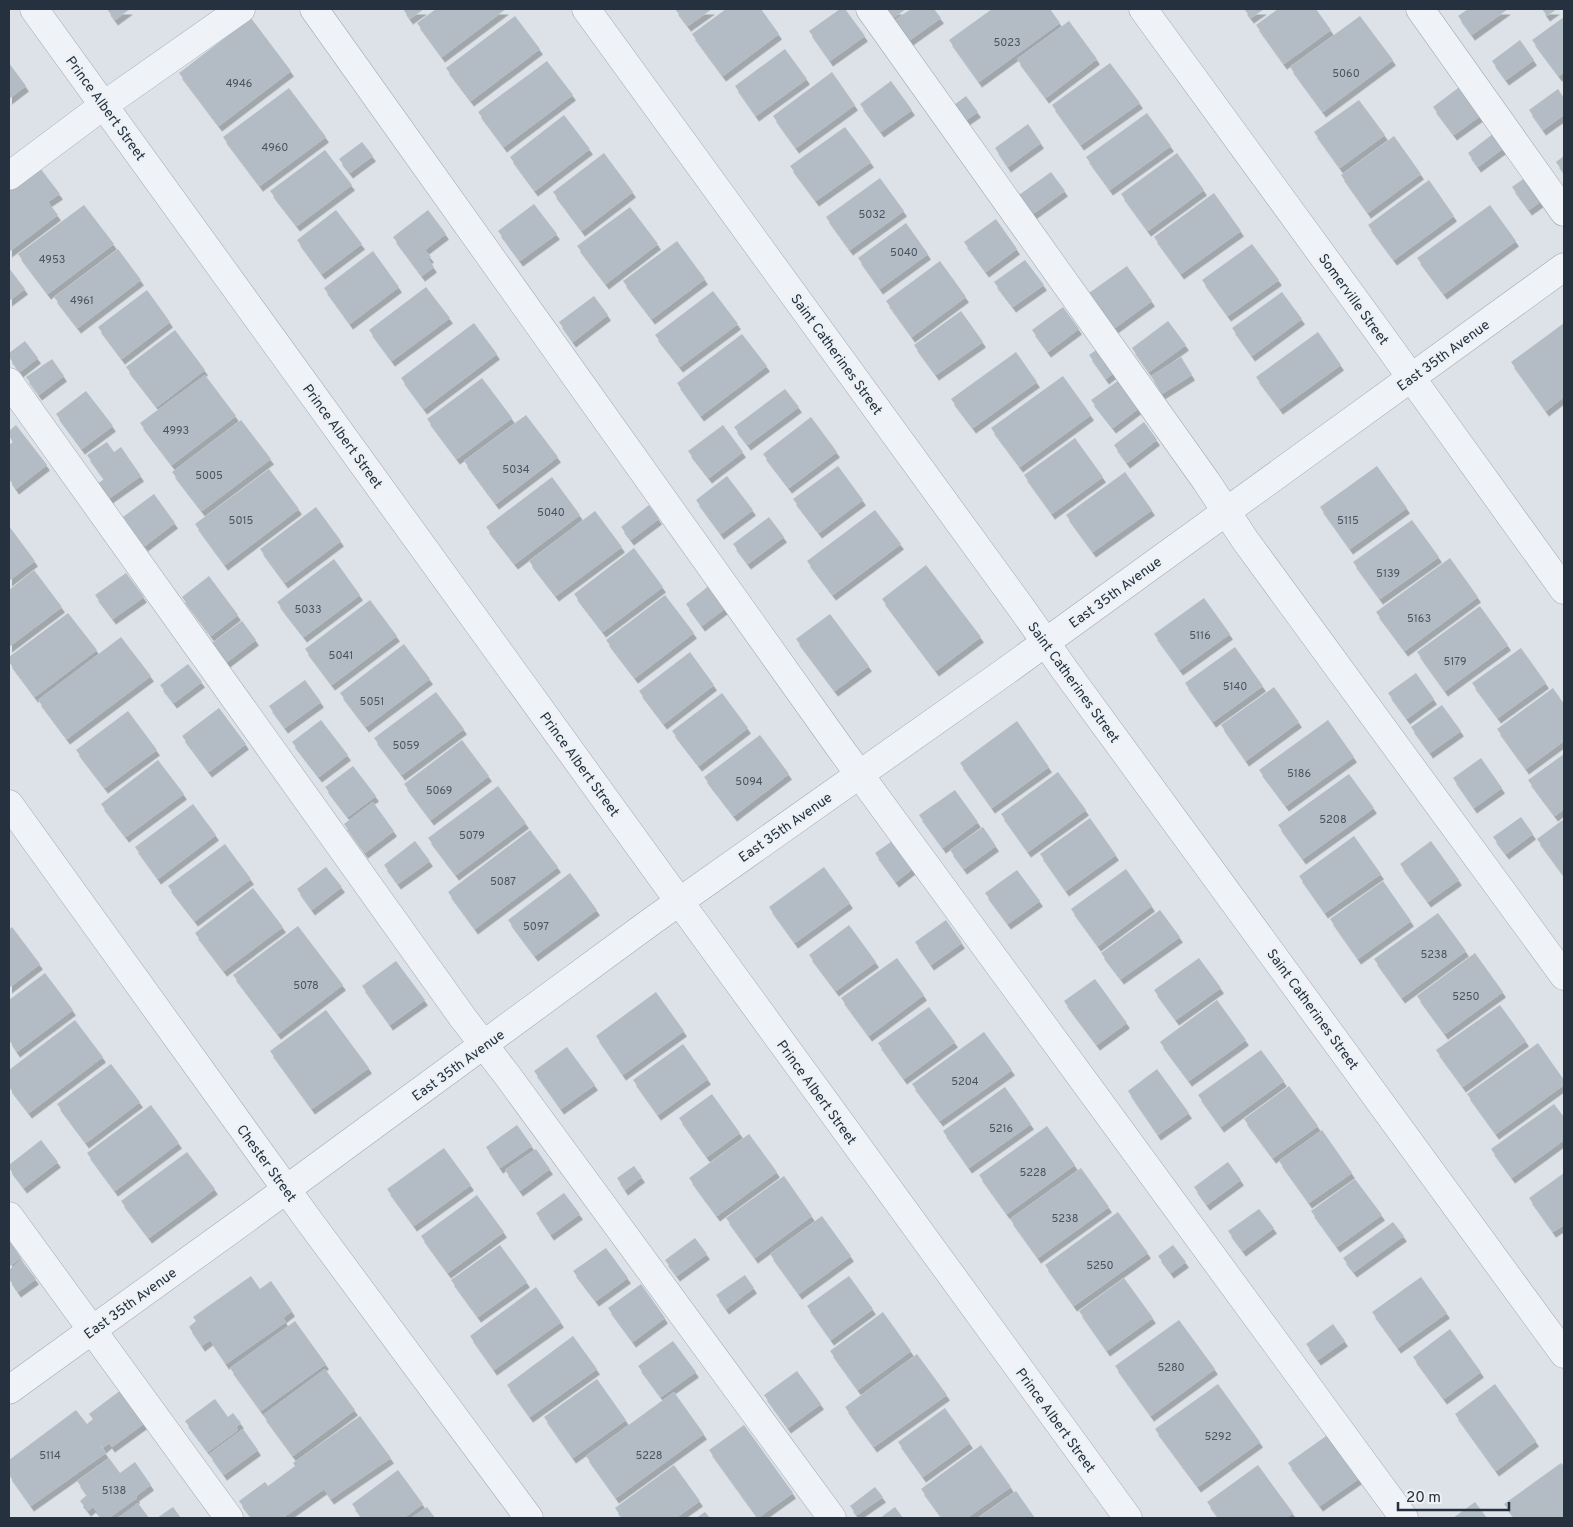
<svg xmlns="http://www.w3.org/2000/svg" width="1573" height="1527" font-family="Overpass,sans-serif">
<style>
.building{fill:#b3bcc5;filter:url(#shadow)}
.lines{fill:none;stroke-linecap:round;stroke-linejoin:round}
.minor-casing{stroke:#a1a9b2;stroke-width:29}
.minor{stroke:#eff2f6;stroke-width:28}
.labels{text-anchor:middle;stroke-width:4.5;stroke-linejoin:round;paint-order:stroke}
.number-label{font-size:11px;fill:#485460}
.street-label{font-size:14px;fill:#25313f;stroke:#ecf1f5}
</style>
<defs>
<filter id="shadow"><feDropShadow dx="3" dy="5.5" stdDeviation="0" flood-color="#0004"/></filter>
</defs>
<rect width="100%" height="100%" fill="#dce2e8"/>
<g class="building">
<polygon points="107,9 130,9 115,20"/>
<polygon points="403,9 424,9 410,19"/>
<polygon points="436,9 506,9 442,57 417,23"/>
<polygon points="675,9 712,9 688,26"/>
<polygon points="726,9 761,9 779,34 723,76 692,34"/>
<polygon points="840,9 845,9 865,36 830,61 809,31"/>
<polygon points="883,9 906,9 891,20"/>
<polygon points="911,9 934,9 941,18 906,43 892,22"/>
<polygon points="992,9 1050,9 1060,23 979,82 949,40"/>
<polygon points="1244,9 1264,9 1251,18"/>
<polygon points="1278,9 1316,9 1331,30 1284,64 1256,25"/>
<polygon points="1468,9 1508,9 1472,35 1458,16"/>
<polygon points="1542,9 1557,9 1547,16"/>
<polygon points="515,16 540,49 471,101 446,68"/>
<polygon points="1360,16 1393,60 1323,112 1290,67"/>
<polygon points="1564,17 1564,72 1559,76 1532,40"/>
<polygon points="251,18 291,71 219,126 179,73"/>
<polygon points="1069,21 1097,59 1046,98 1017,59"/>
<polygon points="1520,40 1534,60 1506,80 1492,61"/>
<polygon points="785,49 807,79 756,116 735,86"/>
<polygon points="547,61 573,95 504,147 478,112"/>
<polygon points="9,63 26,86 9,99"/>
<polygon points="1110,63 1140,103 1081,145 1052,105"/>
<polygon points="832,72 855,105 796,148 773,116"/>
<polygon points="891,81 912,110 881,132 860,104"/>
<polygon points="1462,85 1483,114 1454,135 1433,107"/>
<polygon points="289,88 326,137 260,186 223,137"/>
<polygon points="1558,89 1564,98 1564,115 1543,130 1529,110"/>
<polygon points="966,96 978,112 965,121 954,105"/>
<polygon points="1359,100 1385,135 1340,168 1314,132"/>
<polygon points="1147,113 1171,146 1110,190 1086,157"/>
<polygon points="564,115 590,149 535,191 510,157"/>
<polygon points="1028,124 1041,143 1008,167 995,148"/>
<polygon points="845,127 871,162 816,201 790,166"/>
<polygon points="1494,133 1504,148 1478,167 1468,153"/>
<polygon points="1394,136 1421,174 1368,213 1341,175"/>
<polygon points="362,142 373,156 350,173 339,159"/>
<polygon points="325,150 352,185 297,226 270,191"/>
<polygon points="604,153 633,192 582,231 553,192"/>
<polygon points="1177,153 1204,190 1148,231 1121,194"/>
<polygon points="1564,156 1564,173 1556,162"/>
<polygon points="40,168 60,194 48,202 58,215 9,252 9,191"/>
<polygon points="1051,172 1065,191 1033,214 1019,195"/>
<polygon points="1526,177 1543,200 1529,210 1512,187"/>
<polygon points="880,178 904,211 850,250 826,217"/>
<polygon points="1429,180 1454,216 1394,260 1368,225"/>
<polygon points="1214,193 1241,231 1181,274 1154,237"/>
<polygon points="534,204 557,234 520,261 498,231"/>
<polygon points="84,205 114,244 48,294 18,254"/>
<polygon points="1490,205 1516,241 1444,294 1417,258"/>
<polygon points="630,207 658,244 606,284 577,246"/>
<polygon points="336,210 362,244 322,274 297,240"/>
<polygon points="428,210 446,234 425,250 431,257 428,259 434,267 422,276 393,237"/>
<polygon points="996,219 1017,249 986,272 964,242"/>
<polygon points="906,223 928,254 880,289 858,258"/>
<polygon points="677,241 705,279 652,319 623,281"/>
<polygon points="1252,244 1279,280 1228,316 1202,280"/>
<polygon points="118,249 141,280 78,328 54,297"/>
<polygon points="373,251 399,287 350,324 324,288"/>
<polygon points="1025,260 1044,285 1013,307 994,282"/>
<polygon points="940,261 966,297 912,337 886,301"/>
<polygon points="1127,266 1152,301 1115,328 1089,293"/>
<polygon points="9,268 25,289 9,301"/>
<polygon points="426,287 450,318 392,361 369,330"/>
<polygon points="147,290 170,322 122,359 98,327"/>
<polygon points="713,291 738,324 680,367 655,335"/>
<polygon points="1282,292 1302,319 1252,356 1232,328"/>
<polygon points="594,296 608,315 573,342 559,322"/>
<polygon points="1063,307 1079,329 1048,352 1032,330"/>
<polygon points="961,311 983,342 936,375 914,345"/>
<polygon points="1168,321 1186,345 1149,372 1132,348"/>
<polygon points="474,323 497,354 424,409 401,378"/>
<polygon points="1564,323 1564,397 1546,411 1511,362"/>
<polygon points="175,330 205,370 157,407 126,367"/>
<polygon points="1318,332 1341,365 1280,409 1256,377"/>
<polygon points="742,334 767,366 701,416 677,383"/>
<polygon points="25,341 38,358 20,372 9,357 9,353"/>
<polygon points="1102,346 1119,369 1106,379 1089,355"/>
<polygon points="1016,352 1037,382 973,428 951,399"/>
<polygon points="1181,357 1192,375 1162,394 1151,376"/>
<polygon points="52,359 64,376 39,395 26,377"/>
<polygon points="205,375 236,416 172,465 140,423"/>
<polygon points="1063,376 1091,415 1020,467 991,428"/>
<polygon points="482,378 512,418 457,459 427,419"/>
<polygon points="1122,378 1142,406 1113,428 1091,400"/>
<polygon points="785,389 799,407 748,445 734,427"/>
<polygon points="86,391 113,426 82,449 56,414"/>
<polygon points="526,415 558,457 496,504 464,461"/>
<polygon points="811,417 837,452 789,488 763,454"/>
<polygon points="241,420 271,459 202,511 172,472"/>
<polygon points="1144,422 1157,440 1127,463 1114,445"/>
<polygon points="16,425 47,465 16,489 9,479 9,445 13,442 9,436 9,431"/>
<polygon points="723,425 743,452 709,478 688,451"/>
<polygon points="1075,438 1103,477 1052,514 1024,475"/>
<polygon points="107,442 114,452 121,447 141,476 107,500 96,485 104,479 87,455"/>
<polygon points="838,466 863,500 819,533 793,499"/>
<polygon points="1377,466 1407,508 1350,549 1320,507"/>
<polygon points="269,469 299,509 225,565 195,524"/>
<polygon points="1125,472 1152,510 1093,552 1066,515"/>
<polygon points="727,476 753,510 721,534 696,500"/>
<polygon points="552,477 580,515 515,564 486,527"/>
<polygon points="154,494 175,523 145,546 123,517"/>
<polygon points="649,505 659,519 631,540 621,527"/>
<polygon points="316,507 341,541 285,583 260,549"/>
<polygon points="875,510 901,544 833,595 807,561"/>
<polygon points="595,511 622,547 556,596 529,561"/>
<polygon points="769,517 784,537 748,564 733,544"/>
<polygon points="1412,520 1439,557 1380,599 1353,562"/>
<polygon points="9,526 35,561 9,581"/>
<polygon points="634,548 663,587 603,632 574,594"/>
<polygon points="1450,558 1478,597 1405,651 1376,612"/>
<polygon points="334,559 360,595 304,637 277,602"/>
<polygon points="926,565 981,637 936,671 882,599"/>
<polygon points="34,570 62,607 9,647 9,590"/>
<polygon points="126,573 144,597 113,619 95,595"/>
<polygon points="209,576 238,615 211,636 182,597"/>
<polygon points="710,585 727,607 702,626 686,604"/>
<polygon points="665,595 694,633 635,678 606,640"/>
<polygon points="1204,598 1230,634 1180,670 1154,634"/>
<polygon points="370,600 397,636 332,685 305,649"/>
<polygon points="1480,606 1508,645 1445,691 1417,652"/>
<polygon points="68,613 97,650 35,697 9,662 9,657"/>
<polygon points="830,614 869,666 835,691 796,639"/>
<polygon points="242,621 256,640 226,663 212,643"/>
<polygon points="121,637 151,676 67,739 38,700"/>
<polygon points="404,644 430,679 366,727 340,693"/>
<polygon points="1235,647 1263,686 1213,722 1185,683"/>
<polygon points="1521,648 1546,683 1498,718 1472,683"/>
<polygon points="690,652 714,685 664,724 639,691"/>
<polygon points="188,664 202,682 174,703 160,685"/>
<polygon points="1416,673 1434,699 1407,719 1388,693"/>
<polygon points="305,680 321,702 285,728 269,706"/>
<polygon points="1274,687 1299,722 1246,761 1221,725"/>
<polygon points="1553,688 1564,704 1564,741 1526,769 1497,729"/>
<polygon points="436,692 464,729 402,775 374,738"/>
<polygon points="722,693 748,728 699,766 672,731"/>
<polygon points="1442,705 1461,731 1430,753 1411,727"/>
<polygon points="219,708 246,744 209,772 182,736"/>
<polygon points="128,711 157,750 105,788 76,750"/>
<polygon points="321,720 348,755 319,777 292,742"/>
<polygon points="1328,720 1354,757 1286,806 1259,770"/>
<polygon points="1017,721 1049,767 992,808 960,763"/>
<polygon points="760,735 789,774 734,816 704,777"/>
<polygon points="462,740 489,776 431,820 404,784"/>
<polygon points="1564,754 1564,809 1555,816 1528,780"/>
<polygon points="1481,758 1502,788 1474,808 1453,778"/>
<polygon points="158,760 184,794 126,837 101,804"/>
<polygon points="353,766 376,796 348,817 325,787"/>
<polygon points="1058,772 1086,810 1028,852 1001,814"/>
<polygon points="1349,774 1374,808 1303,859 1278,825"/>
<polygon points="498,786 526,823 456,875 428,838"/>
<polygon points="955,790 978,822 943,848 919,815"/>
<polygon points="373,802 394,831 365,853 344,824"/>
<polygon points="193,804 216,835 158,879 135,847"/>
<polygon points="1521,817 1533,834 1506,854 1493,837"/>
<polygon points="1090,818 1116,855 1066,891 1040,854"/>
<polygon points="1564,819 1564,876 1537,839"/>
<polygon points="983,827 996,846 964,869 950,850"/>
<polygon points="530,830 558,867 475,929 448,892"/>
<polygon points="1354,836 1381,874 1325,913 1299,876"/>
<polygon points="895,839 915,867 896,882 875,853"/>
<polygon points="415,841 430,861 398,884 384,865"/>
<polygon points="1431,841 1459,880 1428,902 1400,864"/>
<polygon points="225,844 251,879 195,921 168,886"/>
<polygon points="326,867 342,887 312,910 297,889"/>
<polygon points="824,867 850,903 795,943 769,907"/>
<polygon points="1126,869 1152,906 1098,946 1071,909"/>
<polygon points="1017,870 1040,901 1008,924 985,893"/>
<polygon points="570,873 597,910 535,956 508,920"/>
<polygon points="1383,881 1411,921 1358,959 1330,919"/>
<polygon points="253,888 283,927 224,971 195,933"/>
<polygon points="1160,910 1180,937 1121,979 1101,953"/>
<polygon points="1438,913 1466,951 1402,998 1374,959"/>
<polygon points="946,920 962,943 931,965 915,942"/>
<polygon points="849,925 876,962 836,991 809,955"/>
<polygon points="298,926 343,985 278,1034 233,975"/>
<polygon points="12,927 40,964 9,988 9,930"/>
<polygon points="1475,953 1503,992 1445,1034 1417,996"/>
<polygon points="897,958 924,995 869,1036 841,998"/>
<polygon points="1199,958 1221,988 1176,1020 1154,990"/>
<polygon points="396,961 425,1000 390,1025 362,986"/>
<polygon points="45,973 73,1010 17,1052 9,1040 9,1000"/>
<polygon points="1095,979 1127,1023 1097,1045 1064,1001"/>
<polygon points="656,992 684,1031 623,1075 596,1036"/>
<polygon points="1217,1000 1246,1040 1189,1081 1160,1042"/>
<polygon points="1500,1005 1526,1041 1463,1087 1436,1050"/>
<polygon points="929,1007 955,1042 904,1079 878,1043"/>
<polygon points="326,1010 369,1068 312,1109 270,1051"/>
<polygon points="75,1020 103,1057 29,1113 9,1087 9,1070"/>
<polygon points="984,1032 1012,1070 940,1121 912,1084"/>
<polygon points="1538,1043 1564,1080 1564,1085 1496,1134 1467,1094"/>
<polygon points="683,1044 708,1079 658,1115 633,1080"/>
<polygon points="567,1047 595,1085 561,1109 534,1071"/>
<polygon points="1261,1050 1284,1081 1221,1127 1198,1095"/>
<polygon points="111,1064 140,1102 86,1143 57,1104"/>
<polygon points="1157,1069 1189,1113 1158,1135 1128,1091"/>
<polygon points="1289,1086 1318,1126 1273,1158 1244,1119"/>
<polygon points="1005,1087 1031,1124 969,1168 943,1131"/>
<polygon points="712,1094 740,1133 707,1157 679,1118"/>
<polygon points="1554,1104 1564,1117 1564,1140 1512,1178 1491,1149"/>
<polygon points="151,1105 179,1143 115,1191 87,1153"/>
<polygon points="517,1125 532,1146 500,1168 486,1147"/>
<polygon points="1047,1126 1075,1165 1007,1214 979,1175"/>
<polygon points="1322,1130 1352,1173 1309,1203 1279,1161"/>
<polygon points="749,1134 777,1172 717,1216 689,1178"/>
<polygon points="41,1140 58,1162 24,1188 9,1168 9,1165"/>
<polygon points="444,1148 471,1185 414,1226 387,1189"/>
<polygon points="536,1149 550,1169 520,1191 505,1170"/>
<polygon points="187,1152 215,1189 149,1238 121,1201"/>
<polygon points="1228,1162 1241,1180 1207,1205 1194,1187"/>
<polygon points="634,1166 642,1177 625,1190 617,1178"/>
<polygon points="1081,1168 1109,1207 1038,1258 1010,1219"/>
<polygon points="1564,1173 1564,1225 1553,1232 1529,1198"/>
<polygon points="784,1176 812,1216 755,1258 726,1218"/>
<polygon points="1355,1179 1382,1215 1337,1247 1311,1211"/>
<polygon points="564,1193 580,1214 551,1235 536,1213"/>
<polygon points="477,1195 504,1232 448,1273 421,1236"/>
<polygon points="1259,1209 1274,1228 1243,1251 1228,1231"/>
<polygon points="1118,1212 1148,1253 1074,1306 1045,1265"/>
<polygon points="822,1216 851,1256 799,1294 770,1254"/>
<polygon points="1393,1222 1404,1236 1354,1272 1343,1258"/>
<polygon points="695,1238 707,1254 677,1276 665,1260"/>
<polygon points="9,1240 21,1258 9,1267"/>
<polygon points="500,1245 527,1282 478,1317 451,1280"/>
<polygon points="1173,1245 1186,1262 1171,1273 1158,1256"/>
<polygon points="606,1248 628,1278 596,1301 573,1271"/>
<polygon points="21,1260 36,1279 18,1292 9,1279 9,1270"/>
<polygon points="745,1275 754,1288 726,1309 716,1295"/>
<polygon points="251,1276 260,1289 271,1281 292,1311 283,1318 286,1322 226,1364 210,1340 202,1346 189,1327 196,1321 193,1317"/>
<polygon points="849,1276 873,1309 831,1340 807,1306"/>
<polygon points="1421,1277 1447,1313 1398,1348 1372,1312"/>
<polygon points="1124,1278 1153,1318 1107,1351 1079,1311"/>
<polygon points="641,1284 665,1318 633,1342 608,1308"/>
<polygon points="536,1287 561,1322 494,1370 470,1336"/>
<polygon points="883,1312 911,1351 858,1390 830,1351"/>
<polygon points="1179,1320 1215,1369 1151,1416 1115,1366"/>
<polygon points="295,1321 326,1364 261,1411 230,1368"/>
<polygon points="1333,1324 1345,1341 1318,1360 1306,1344"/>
<polygon points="1450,1329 1481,1372 1444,1399 1413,1357"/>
<polygon points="573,1336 597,1369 530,1417 507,1385"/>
<polygon points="673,1341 696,1372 661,1397 638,1366"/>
<polygon points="917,1354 947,1395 874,1447 845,1407"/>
<polygon points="325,1369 355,1410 293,1456 263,1415"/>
<polygon points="797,1371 821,1404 788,1428 764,1395"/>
<polygon points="597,1379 626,1420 573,1458 544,1417"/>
<polygon points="1218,1384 1260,1442 1198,1487 1155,1429"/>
<polygon points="1495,1384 1536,1441 1496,1471 1455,1414"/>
<polygon points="121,1390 145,1423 112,1447 109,1443 103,1448 98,1440 97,1441 106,1453 31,1506 9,1475 9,1460 76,1410 87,1424 93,1419 89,1414"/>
<polygon points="674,1392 704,1434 616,1498 586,1456"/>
<polygon points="215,1399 228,1417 233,1413 241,1423 236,1427 238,1430 208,1452 185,1421"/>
<polygon points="945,1408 970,1443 923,1477 898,1442"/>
<polygon points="360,1416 391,1458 331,1499 324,1489 283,1518 252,1518 239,1501 265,1482 268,1486 295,1466 293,1463"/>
<polygon points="744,1425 793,1493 758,1518 709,1450"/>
<polygon points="243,1429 258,1450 224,1475 209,1454"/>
<polygon points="1329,1434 1360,1478 1320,1506 1288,1463"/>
<polygon points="981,1445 1011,1487 967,1518 942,1518 921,1489"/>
<polygon points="109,1458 120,1473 135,1462 151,1485 136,1496 137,1498 109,1518 102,1518 93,1507 88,1511 80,1501 87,1495 77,1481"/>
<polygon points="1561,1463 1564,1466 1564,1518 1515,1518 1504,1504"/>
<polygon points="674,1465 700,1501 676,1518 622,1518 615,1508"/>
<polygon points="1258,1465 1293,1513 1286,1518 1219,1518 1207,1502"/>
<polygon points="398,1470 423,1504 404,1518 362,1518 352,1504"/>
<polygon points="875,1487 883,1497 857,1515 850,1506"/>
<polygon points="1016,1491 1035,1518 978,1518"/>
<polygon points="1475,1502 1487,1518 1453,1518"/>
<polygon points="138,1503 149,1518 118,1518"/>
<polygon points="173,1507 181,1518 157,1518"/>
<polygon points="427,1507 435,1518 411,1518"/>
<polygon points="895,1507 903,1518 880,1518"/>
<polygon points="705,1512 710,1518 696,1518"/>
</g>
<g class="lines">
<defs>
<g id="minor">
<polyline points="34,9 660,875 1128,1518"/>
<polyline points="314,9 840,748 1404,1518"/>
<polyline points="586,9 1025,613 1064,669 1564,1354"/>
<polyline points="870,9 1206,481 1245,540 1564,976"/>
<polyline points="1143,9 1382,337 1564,590"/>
<polyline points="1420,9 1564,212"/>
<polyline points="9,176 104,105 241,9"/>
<polyline points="9,382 463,1018 507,1075 832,1518"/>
<polyline points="9,804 307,1218 529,1518"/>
<polyline points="9,1216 229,1518"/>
<polyline points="9,1390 250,1216 652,921 1006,671 1564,267"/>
</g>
</defs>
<use href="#minor" class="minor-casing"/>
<use href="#minor" class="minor"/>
</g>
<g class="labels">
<g class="number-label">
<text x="1007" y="46">5023</text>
<text x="1346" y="77">5060</text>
<text x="239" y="87">4946</text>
<text x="275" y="151">4960</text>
<text x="872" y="218">5032</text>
<text x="904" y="256">5040</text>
<text x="52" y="263">4953</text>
<text x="82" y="304">4961</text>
<text x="176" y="434">4993</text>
<text x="516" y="473">5034</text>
<text x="209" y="479">5005</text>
<text x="551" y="516">5040</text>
<text x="241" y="524">5015</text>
<text x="1348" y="524">5115</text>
<text x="1388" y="577">5139</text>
<text x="308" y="613">5033</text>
<text x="1419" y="622">5163</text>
<text x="1200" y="639">5116</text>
<text x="341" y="659">5041</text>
<text x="1455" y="665">5179</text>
<text x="1235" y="690">5140</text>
<text x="372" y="705">5051</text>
<text x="406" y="749">5059</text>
<text x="1299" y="777">5186</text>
<text x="749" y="785">5094</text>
<text x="439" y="794">5069</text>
<text x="1333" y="823">5208</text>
<text x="472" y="839">5079</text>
<text x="503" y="885">5087</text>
<text x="536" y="930">5097</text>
<text x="1434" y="958">5238</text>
<text x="306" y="989">5078</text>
<text x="1466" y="1000">5250</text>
<text x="965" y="1085">5204</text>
<text x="1001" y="1132">5216</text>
<text x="1033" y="1176">5228</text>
<text x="1065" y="1222">5238</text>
<text x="1100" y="1269">5250</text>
<text x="1171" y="1371">5280</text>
<text x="1218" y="1440">5292</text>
<text x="50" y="1459">5114</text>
<text x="649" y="1459">5228</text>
<text x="114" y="1494">5138</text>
</g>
<g class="street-label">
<text transform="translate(106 108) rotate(54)" y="5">Prince Albert Street</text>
<text transform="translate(1354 299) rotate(54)" y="5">Somerville Street</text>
<text transform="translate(837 354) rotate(54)" y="5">Saint Catherines Street</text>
<text transform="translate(1443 355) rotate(-36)" y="5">East 35th Avenue</text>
<text transform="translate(343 436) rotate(54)" y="5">Prince Albert Street</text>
<text transform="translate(1115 592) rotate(-36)" y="5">East 35th Avenue</text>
<text transform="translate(1074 682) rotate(54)" y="5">Saint Catherines Street</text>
<text transform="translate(580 764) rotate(54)" y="5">Prince Albert Street</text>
<text transform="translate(785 827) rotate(-35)" y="5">East 35th Avenue</text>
<text transform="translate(1313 1009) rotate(54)" y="5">Saint Catherines Street</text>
<text transform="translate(458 1065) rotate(-36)" y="5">East 35th Avenue</text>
<text transform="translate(817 1092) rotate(54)" y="5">Prince Albert Street</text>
<text transform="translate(267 1163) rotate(54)" y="5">Chester Street</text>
<text transform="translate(130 1303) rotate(-36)" y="5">East 35th Avenue</text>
<text transform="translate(1056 1420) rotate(54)" y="5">Prince Albert Street</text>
</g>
</g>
<rect width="1573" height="1527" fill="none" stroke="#25313f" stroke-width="20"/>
<path d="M1398 1502v8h111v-8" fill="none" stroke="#25313f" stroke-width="2.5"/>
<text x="1406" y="1502" font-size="15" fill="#25313f" stroke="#ecf1f5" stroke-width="4" paint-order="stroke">20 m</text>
</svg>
